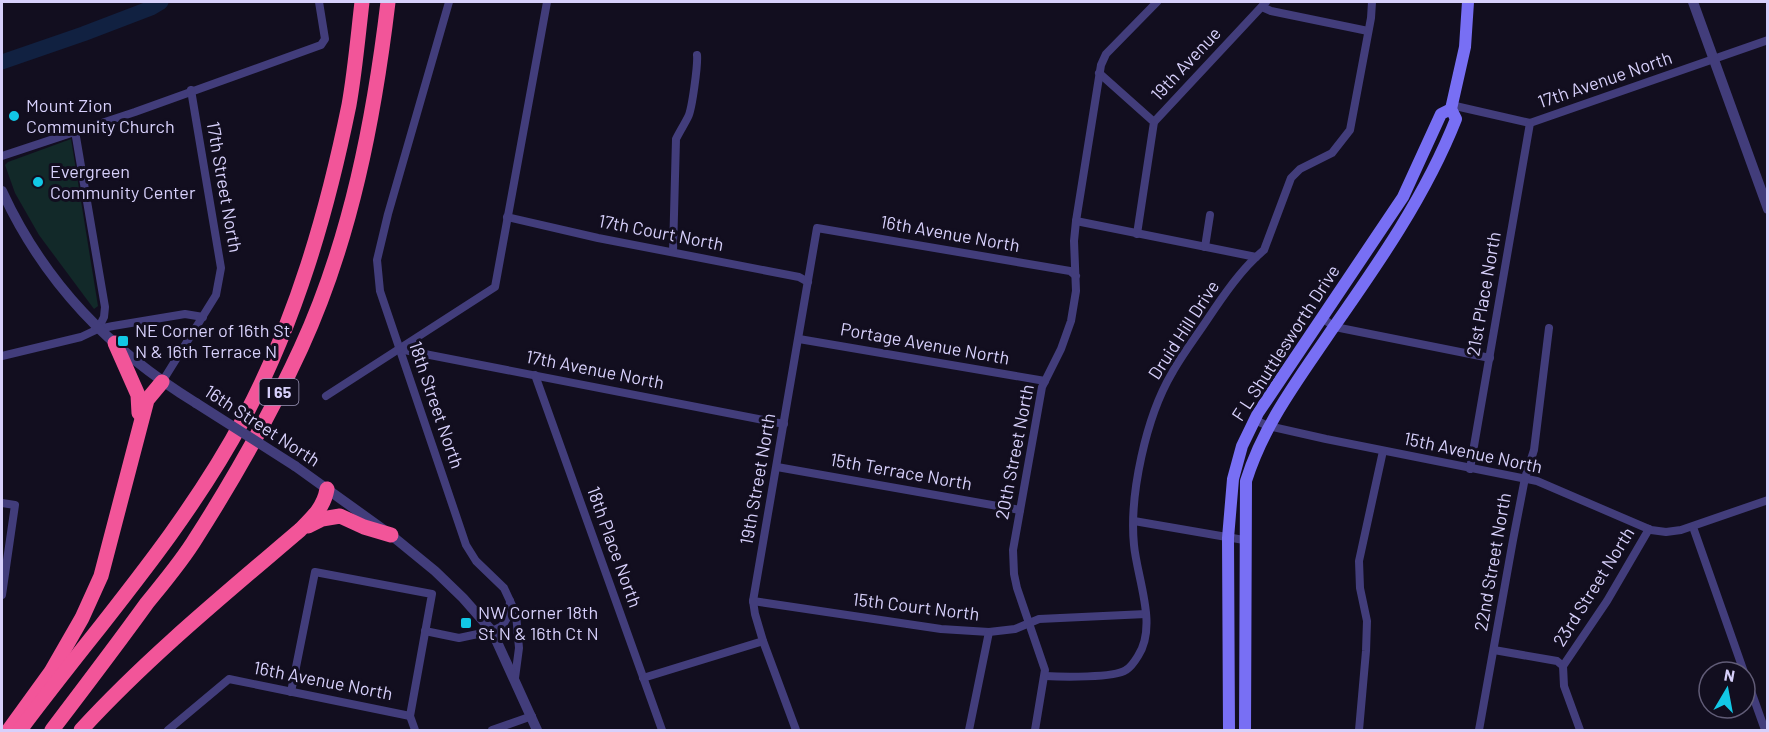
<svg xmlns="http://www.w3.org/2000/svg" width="1769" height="732" font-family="Barlow,sans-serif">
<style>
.green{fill:#122929}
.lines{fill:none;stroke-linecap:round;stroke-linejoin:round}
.river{stroke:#112141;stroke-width:15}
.minor{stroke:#423d7b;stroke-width:8}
.tertiary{stroke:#423d7b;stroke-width:10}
.secondary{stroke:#786ff4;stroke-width:12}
.motorway{stroke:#f25599;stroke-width:15}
.tertiary-bridge{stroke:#423d7b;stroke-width:10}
.poi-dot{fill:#12c8e6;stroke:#120e1f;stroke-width:2}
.labels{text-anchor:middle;stroke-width:6;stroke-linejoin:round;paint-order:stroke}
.shield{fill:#120e1f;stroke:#9c96b9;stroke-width:1.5}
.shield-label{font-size:16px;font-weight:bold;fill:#d7d0fb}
.street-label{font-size:18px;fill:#d7d0fb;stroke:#120e1f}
.poi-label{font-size:18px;fill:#d7d0fb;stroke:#120e1f;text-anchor:start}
</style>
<rect width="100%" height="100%" fill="#120e1f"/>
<polygon class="green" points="71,139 98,306 94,309 39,235 15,193 5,165 8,162"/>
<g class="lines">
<polyline class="river" points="2,62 83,34 151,8 161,2"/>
<g class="minor">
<polyline points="449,2 388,214 377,260 380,291 466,545 476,561 504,588 516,614 519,648 515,678"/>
<polyline points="1262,7 1271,11 1368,31"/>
<polyline points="1099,73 1154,122 1137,234"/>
<polyline points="1451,105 1530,123 1768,40"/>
<polyline points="1154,122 1266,2"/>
<polyline points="75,131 105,307 104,317 98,329"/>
<polyline points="2,156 135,112 321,45 325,39 319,2"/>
<polyline points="507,217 598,238 799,277 808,282"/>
<polyline points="1076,221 1256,257"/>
<polyline points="1205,247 1210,215"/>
<path d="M673 252 676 139C680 131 684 125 688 117 692 110 698 64 697 55"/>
<polyline points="1322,318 1335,327 1490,358"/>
<polyline points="799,339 1045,381"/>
<polyline points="399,349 784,424"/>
<polyline points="2,356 81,337 98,329 113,326 185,314 203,317"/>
<polyline points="535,375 662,730"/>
<polyline points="162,382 216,295 221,268 191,90"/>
<polyline points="326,396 495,287 547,2"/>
<polyline points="1255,420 1268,426 1326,439 1537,481 1651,530 1666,532 1681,530 1768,500"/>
<polyline points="777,467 1020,510"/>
<polyline points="1470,469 1530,123"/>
<polyline points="2,503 15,505 2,595"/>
<polyline points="1134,521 1244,540"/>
<polyline points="1693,527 1744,672"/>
<polyline points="753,601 941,629 989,632 1015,629 1039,619 1146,614"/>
<polyline points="425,631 459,638 492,631 502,626 509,615 510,601"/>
<polyline points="1494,650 1557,661 1563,666"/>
<polyline points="1745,674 1765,730 1768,730"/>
<path d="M1045 676C1062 677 1114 678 1126 670 1131 667 1135 661 1138 656 1158 626 1137 578 1134 545 1129 495 1146 417 1172 373 1182 355 1195 338 1207 320 1223 296 1242 268 1264 250L1291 178 1300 169 1332 153 1350 130 1371 18 1372 2"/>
<polyline points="643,678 763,641"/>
<polyline points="291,692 315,572 432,594 410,716 415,730"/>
<polyline points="168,730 229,679 410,716"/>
<polyline points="492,730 532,716"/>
<polyline points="796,730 763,641 755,614 753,601 817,228 1070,271 1076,276"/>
<polyline points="969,730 989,632"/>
<polyline points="1035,730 1045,670 1017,588 1014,574 1013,550 1042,387 1061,349 1071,321 1076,291 1074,241 1076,221 1101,65 1106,54 1157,2"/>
<polyline points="1359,730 1366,651 1367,621 1360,588 1359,561 1383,451"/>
<polyline points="1479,730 1513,540 1525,478 1534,450 1549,328"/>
<polyline points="1580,730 1564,686 1563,666 1607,601 1649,529"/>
</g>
<g class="tertiary">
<polyline points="1693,2 1768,209"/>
<path d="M2 191C45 284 110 350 196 403"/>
<polyline points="295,466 391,535 435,571 463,598 492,631 537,730"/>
</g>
<g class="secondary">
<polyline points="1229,730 1228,538 1233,479 1242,446 1258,413 1403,197 1441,114 1451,109"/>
<path d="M1245 730 1246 481C1264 424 1298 380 1331 331 1378 264 1426 195 1456 119L1451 109 1465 47 1468 2"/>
</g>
<g class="motorway">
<polyline points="115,343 138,395 139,413"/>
<polyline points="308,526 322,519 340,516 364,527 391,535"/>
<polyline points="9,730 51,672 82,618 101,576 147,400 162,382"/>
<path d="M20 730C96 628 184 531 244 418 296 320 327 213 349 105 355 71 358 36 362 2"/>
<path d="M52 730C84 688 116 646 147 603 164 582 182 561 196 538 235 477 271 413 301 348 351 239 374 119 388 2"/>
<path d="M81 730C148 657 225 594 300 530 313 517 324 507 327 489"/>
</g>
<polyline class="tertiary-bridge" points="196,403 295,466"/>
</g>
<g class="poi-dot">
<circle cx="14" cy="116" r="6"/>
<circle cx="38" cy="182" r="6"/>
<rect x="117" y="335" width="12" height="12" rx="3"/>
<rect x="460" y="617" width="12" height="12" rx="3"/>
</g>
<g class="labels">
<rect class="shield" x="259.5" y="379" width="39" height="26" rx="4.5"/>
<g class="shield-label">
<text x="279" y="398">I 65</text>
</g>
<g class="street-label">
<text transform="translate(1186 64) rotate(-47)" y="6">19th Avenue</text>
<text transform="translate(1605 80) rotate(-19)" y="6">17th Avenue North</text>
<text transform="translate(224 187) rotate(80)" y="6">17th Street North</text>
<text transform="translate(661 233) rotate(11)" y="6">17th Court North</text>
<text transform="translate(950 234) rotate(10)" y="6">16th Avenue North</text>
<text transform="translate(1484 294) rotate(-80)" y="6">21st Place North</text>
<text transform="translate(1184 330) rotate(-57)" y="6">Druid Hill Drive</text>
<text transform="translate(1286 343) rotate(-57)" y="6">F L Shuttlesworth Drive</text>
<text transform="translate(925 344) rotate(10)" y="6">Portage Avenue North</text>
<text transform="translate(595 370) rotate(11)" y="6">17th Avenue North</text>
<text transform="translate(436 405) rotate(71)" y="6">18th Street North</text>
<text transform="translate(262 426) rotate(33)" y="6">16th Street North</text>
<text transform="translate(1015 452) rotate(-79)" y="6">20th Street North</text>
<text transform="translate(1473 453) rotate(12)" y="6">15th Avenue North</text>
<text transform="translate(901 472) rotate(10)" y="6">15th Terrace North</text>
<text transform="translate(758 479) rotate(-80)" y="6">19th Street North</text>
<text transform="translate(614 547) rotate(70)" y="6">18th Place North</text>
<text transform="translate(1493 562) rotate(-80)" y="6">22nd Street North</text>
<text transform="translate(1594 587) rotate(-58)" y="6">23rd Street North</text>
<text transform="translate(916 607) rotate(7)" y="6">15th Court North</text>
<text transform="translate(323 681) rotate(11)" y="6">16th Avenue North</text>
</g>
<g class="poi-label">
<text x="26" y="112">Mount Zion<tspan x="26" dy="21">Community Church</tspan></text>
<text x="50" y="178">Evergreen<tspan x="50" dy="21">Community Center</tspan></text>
<text x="135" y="337">NE Corner of 16th St<tspan x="135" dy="21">N &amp; 16th Terrace N</tspan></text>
<text x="478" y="619">NW Corner 18th<tspan x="478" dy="21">St N &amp; 16th Ct N</tspan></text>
</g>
</g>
<rect width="1769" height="732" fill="none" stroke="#d7d0fb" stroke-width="6"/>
<g transform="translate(1727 690) rotate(10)"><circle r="28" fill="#120e1f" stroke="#615c77" stroke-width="1.5"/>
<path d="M0-4.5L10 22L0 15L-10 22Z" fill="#12c8e6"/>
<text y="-9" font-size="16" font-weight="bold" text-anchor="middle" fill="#d7d0fb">N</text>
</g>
</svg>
